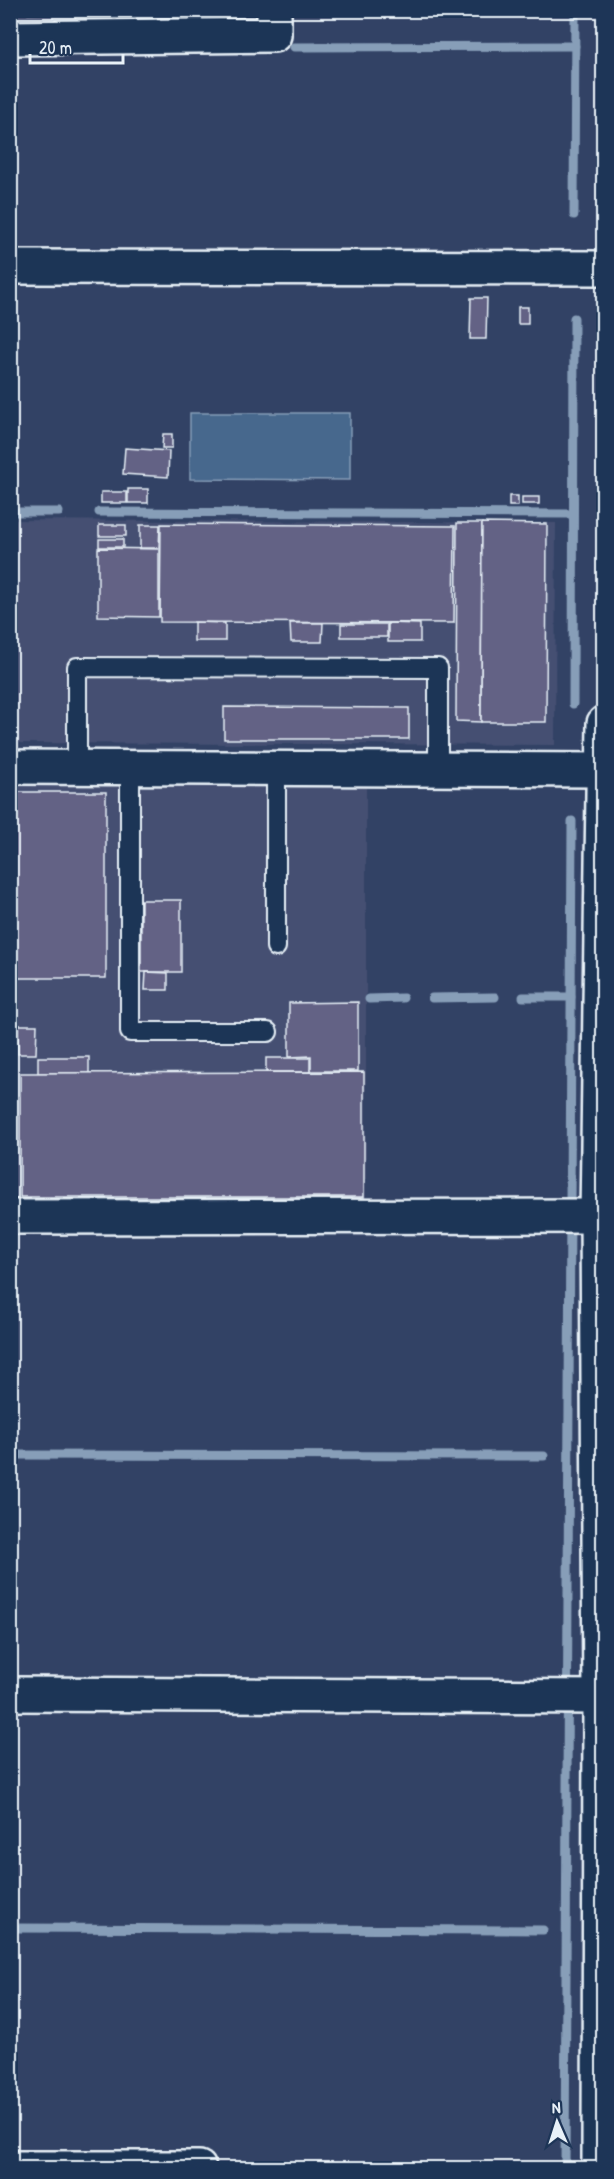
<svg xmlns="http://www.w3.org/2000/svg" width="614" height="2179" font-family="'Patrick Hand',sans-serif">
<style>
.built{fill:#444f72}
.water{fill:#47678d;stroke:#879eb8;stroke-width:1.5}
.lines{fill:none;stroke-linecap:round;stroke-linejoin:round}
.stream{stroke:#879eb8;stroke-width:9}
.building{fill:#636285;stroke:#e8f1f8;stroke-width:1.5}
.lane-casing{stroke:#e8f1f8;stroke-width:22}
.street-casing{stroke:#e8f1f8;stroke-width:38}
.lane{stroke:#1d3557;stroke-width:18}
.street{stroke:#1d3557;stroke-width:33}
</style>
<rect width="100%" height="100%" fill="#324265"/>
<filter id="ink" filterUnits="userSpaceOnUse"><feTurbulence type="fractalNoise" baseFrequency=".0167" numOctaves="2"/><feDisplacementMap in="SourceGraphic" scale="12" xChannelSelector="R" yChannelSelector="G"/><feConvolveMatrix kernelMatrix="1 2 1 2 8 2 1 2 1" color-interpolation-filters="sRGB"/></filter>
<g filter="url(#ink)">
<g class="built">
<polygon points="10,11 256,11 253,17 11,21"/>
<polygon points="11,520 556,523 555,745 11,743"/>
<polygon points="184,785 366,788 366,1204 11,1205 10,786"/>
</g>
<polygon class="water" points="190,413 350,413 350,480 190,479"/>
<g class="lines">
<g class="stream">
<polyline points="294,47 575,46"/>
<polyline points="574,215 575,10"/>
<polyline points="10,512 59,512"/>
<polyline points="99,512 573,514"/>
<polyline points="573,704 574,318"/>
<polyline points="523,997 571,997"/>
<polyline points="432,998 495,997"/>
<polyline points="369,999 403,998"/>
<polyline points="10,1455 544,1456"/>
<polyline points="10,1928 543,1930"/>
<polyline points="565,2168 572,821"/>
</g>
</g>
<g class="building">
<polygon points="28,10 72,10 72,13 28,14"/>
<polygon points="471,298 487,298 486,339 470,339"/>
<rect x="518" y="307" width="10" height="17"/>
<polygon points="163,434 172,434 172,448 162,448"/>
<polygon points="125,448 169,451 168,477 123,474"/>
<rect x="128" y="489" width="20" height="14"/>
<rect x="101" y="492" width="26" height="11"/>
<rect x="509" y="496" width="9" height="10"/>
<rect x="522" y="497" width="17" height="7"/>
<polygon points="457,523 482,523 481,722 456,721"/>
<polygon points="482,523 547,524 546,722 481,722"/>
<polygon points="161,524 455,526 454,623 160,622"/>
<rect x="99" y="525" width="27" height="11"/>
<polygon points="140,525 160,525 159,548 140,548"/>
<rect x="99" y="539" width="24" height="8"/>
<polygon points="98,548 159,549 159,617 98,616"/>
<polygon points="194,622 225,623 225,641 194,641"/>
<polygon points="290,623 323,623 322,642 291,642"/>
<polygon points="388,623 420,624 420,642 388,642"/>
<rect x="341" y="624" width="46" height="13"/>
<polygon points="224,707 409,708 409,739 224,739"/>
<rect x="10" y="792" width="96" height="186"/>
<rect x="141" y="900" width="40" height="72"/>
<polygon points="146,972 168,973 168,990 145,990"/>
<polygon points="358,1002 358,1071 311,1071 311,1056 289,1057 289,1003"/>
<polygon points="18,1025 37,1025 36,1054 18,1054"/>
<rect x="38" y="1057" width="51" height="16"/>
<rect x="266" y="1058" width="44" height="14"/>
<polygon points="364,1072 364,1197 20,1197 20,1073"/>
</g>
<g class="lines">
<defs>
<g id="lane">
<polyline points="77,767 77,667 438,668 438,769"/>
<polyline points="130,768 130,1032 268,1032"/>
<polyline points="276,768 276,947"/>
</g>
<g id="street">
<polyline points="10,38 274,35 274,10"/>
<polyline points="10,267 604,268"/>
<polyline points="10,767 604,770"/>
<polyline points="10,1217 604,1216"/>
<polyline points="10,1694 604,1697"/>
<polyline points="10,2168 199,2168"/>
<polyline points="599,2168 600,1697 597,1216 604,723"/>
</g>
</defs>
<use href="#lane" class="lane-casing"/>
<use href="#street" class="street-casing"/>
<use href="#lane" class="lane"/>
<use href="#street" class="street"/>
</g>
</g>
<rect width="614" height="2179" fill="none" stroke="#1d3557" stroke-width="36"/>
<rect x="18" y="18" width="578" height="2143" fill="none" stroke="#e8f1f8" stroke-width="2" filter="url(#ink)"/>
<g transform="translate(557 2122) rotate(357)" stroke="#1d3557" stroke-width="4.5" paint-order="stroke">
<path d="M0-4.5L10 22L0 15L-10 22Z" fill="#e8f1f8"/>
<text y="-9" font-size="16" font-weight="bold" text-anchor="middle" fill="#e8f1f8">N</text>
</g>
<path d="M30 54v9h93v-9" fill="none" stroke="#e8f1f8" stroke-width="3"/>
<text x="39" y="54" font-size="18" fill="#e8f1f8" stroke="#1d3557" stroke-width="4.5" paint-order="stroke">20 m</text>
</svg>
